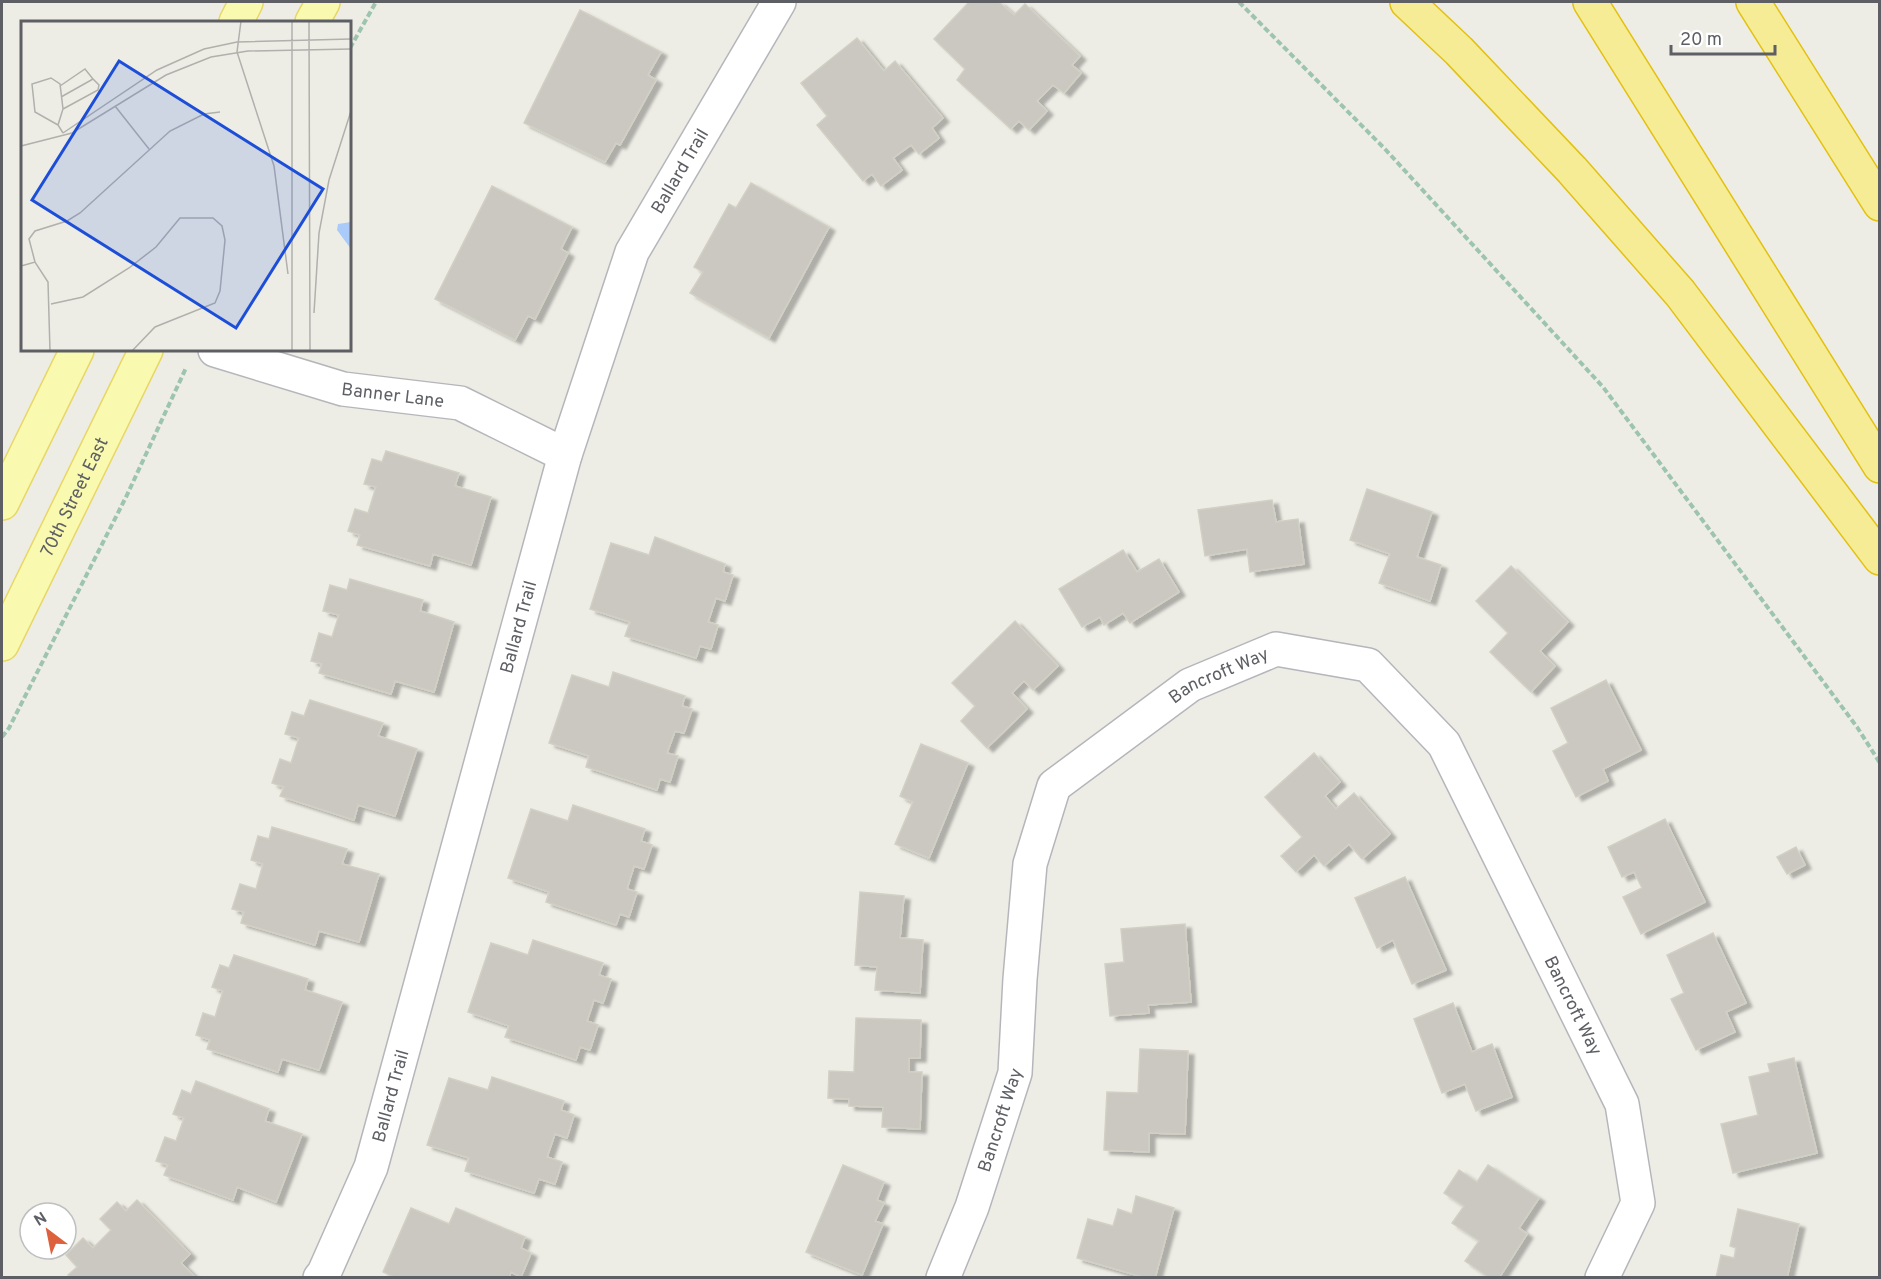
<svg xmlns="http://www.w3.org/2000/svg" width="1881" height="1279" font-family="Overpass,sans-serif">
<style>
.building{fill:#cac8c1;stroke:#d2d0c4;stroke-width:1.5;filter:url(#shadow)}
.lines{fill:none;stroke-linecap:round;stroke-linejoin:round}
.minor-casing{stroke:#b5b6bb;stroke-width:36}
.major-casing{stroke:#e7d765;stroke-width:36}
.highway-casing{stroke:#e3c110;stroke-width:36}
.path{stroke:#9dc4ae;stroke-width:4;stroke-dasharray:6 3;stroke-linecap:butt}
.minor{stroke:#fff;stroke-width:33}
.major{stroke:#f9f9af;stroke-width:33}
.highway{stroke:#f5ec95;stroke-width:33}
.labels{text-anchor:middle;stroke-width:4.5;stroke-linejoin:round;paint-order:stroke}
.street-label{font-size:18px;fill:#5d5f64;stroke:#fff}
.inset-road{fill:none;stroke:#b0b0ad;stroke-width:1.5}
.view{fill:#1d4ed8;fill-opacity:0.15;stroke:#1d4ed8;stroke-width:3}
.inset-edge{fill:none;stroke:#5d5f64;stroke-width:3}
</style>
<defs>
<filter id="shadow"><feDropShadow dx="6" dy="4" stdDeviation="1.5" flood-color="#0004"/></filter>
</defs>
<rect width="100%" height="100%" fill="#eeede5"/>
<g class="building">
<polygon points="969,2 999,2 1014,15 1025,4 1080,56 1072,65 1081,73 1064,93 1053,85 1037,101 1047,111 1029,130 1019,121 1011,129 957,80 965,69 934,39"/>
<polygon points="580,10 661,52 648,75 656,80 620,145 616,143 605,162 524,123"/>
<polygon points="857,38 884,71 895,61 943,118 932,128 939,138 919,154 911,145 893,158 902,170 881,186 872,174 863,181 817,125 827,116 801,83"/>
<polygon points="751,183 829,227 769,338 690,293 703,272 694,267 729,204 736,208"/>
<polygon points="492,186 572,227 561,249 568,253 535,319 528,316 515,340 435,299"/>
<polygon points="386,451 459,473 455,486 491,497 471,565 433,554 430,566 357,545 360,535 348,531 355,509 368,513 376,487 364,484 372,459 382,462"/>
<polygon points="1367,489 1432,512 1417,557 1441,565 1430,601 1379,583 1390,554 1350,540"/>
<polygon points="1272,500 1276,522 1298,519 1304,564 1250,572 1247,549 1205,556 1198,510"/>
<polygon points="655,537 725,564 723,572 733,575 725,601 716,598 708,622 718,625 711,649 700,646 696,658 625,636 630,622 590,609 611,543 649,555"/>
<polygon points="1123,550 1137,572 1159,559 1179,592 1130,623 1123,613 1104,625 1100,617 1082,627 1059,589"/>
<polygon points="1511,566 1568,622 1540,651 1555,666 1531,692 1490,652 1508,633 1476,601"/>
<polygon points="350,579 423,600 420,611 454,622 434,692 395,681 391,694 319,673 322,664 311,661 319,633 332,637 339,615 323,611 330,585 347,590"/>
<polygon points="1015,621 1058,666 1033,690 1024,681 1012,693 1027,709 987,748 961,721 975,706 952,683"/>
<polygon points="613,672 685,696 682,706 692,709 684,733 675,731 667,753 678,756 670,782 660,779 657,790 586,767 589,756 549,743 572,675 609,687"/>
<polygon points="1606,680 1641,750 1603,769 1608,781 1576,797 1553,751 1568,743 1551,708"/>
<polygon points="310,700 383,723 378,736 417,749 395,816 358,805 354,820 280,796 284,787 272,783 280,759 291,763 299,738 285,734 292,712 304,716"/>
<polygon points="921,744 968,763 929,858 895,844 913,802 900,796"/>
<polygon points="1314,753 1340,782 1325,796 1336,809 1354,793 1390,834 1362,859 1349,844 1324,866 1314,855 1296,872 1281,856 1302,837 1265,797"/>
<polygon points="573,805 645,829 641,841 652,845 644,869 634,866 627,889 637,892 629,917 620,914 616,925 546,902 549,892 508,878 531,809 568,821"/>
<polygon points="1665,819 1705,902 1641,934 1623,897 1642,888 1634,872 1622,877 1608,847"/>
<polygon points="272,827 347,849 342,864 379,874 359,942 319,931 315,945 241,923 244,912 232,909 240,884 256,889 263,864 251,860 258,836 269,839"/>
<polygon points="1796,847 1805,865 1787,874 1777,857"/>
<polygon points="1405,877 1446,970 1412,984 1393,940 1377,948 1355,898"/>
<polygon points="860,892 904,896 900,938 923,940 920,993 875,990 877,967 855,965"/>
<polygon points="1185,924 1191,1002 1148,1005 1149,1013 1110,1016 1105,964 1124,962 1121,929"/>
<polygon points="1713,933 1746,1003 1726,1012 1735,1032 1696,1050 1671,999 1684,993 1667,955"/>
<polygon points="533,940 603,963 599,975 611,979 603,1003 594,1000 587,1021 598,1025 590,1050 580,1047 576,1060 505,1037 509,1026 468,1012 491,943 528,955"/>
<polygon points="234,955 308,979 305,990 342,1002 319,1070 282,1059 278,1072 207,1049 210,1040 196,1035 203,1013 215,1017 223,991 212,987 220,965 229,968"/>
<polygon points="1453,1003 1472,1052 1492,1044 1512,1097 1476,1111 1465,1084 1442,1093 1414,1019"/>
<polygon points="856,1018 921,1020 920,1058 909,1058 909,1072 922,1072 920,1129 882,1127 883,1107 849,1106 849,1099 828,1098 829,1071 854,1072"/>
<polygon points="1140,1049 1188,1051 1185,1134 1149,1133 1149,1152 1104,1150 1107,1092 1138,1093"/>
<polygon points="1794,1058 1817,1153 1733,1173 1721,1124 1758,1115 1749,1077 1770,1072 1768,1064"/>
<polygon points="492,1077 564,1101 561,1110 574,1115 567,1138 555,1134 547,1157 562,1162 555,1184 539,1179 534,1193 465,1171 469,1158 427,1145 449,1078 488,1090"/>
<polygon points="196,1081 269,1109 265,1121 302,1134 276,1202 237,1187 233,1200 164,1175 168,1165 156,1161 165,1137 176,1141 184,1118 173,1114 182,1090 191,1094"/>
<polygon points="843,1165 884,1182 877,1200 884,1203 875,1221 883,1224 862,1275 806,1252"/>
<polygon points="1488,1165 1539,1198 1519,1228 1527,1234 1499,1278 1490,1278 1465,1261 1479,1241 1452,1223 1464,1206 1444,1193 1459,1170 1477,1182"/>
<polygon points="1136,1196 1174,1208 1155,1278 1146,1278 1077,1258 1088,1219 1113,1226 1118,1209 1132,1214"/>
<polygon points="137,1200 190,1254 181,1263 196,1278 71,1278 68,1275 77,1267 66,1255 83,1238 93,1248 111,1230 100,1219 117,1202 126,1211"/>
<polygon points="411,1208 449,1224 456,1208 525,1237 521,1248 531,1253 521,1277 511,1272 509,1278 396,1278 383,1272"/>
<polygon points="1738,1209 1799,1224 1787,1278 1716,1278 1721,1255 1734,1258 1736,1248 1730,1246"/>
</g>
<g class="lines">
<defs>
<g id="minor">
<path id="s1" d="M215 350 343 389 460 403 565 455"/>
<path id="s2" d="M320 1278 324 1273 371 1167 565 455 632 252 779 2"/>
<path id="s3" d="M943 1278 972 1207 1015 1073 1020 979 1030 864 1054 786 1190 685 1276 649 1368 665 1444 744 1622 1104 1638 1203 1602 1278"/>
</g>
<g id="major">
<polyline points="236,22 246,2"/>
<polyline points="312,22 323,2"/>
<polyline points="2,503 77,350"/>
<path id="s4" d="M2 644 146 350"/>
</g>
<g id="highway">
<polyline points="1407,2 1459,51 1572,170 1680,293 1880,558"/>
<polyline points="1590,2 1880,466"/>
<polyline points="1753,2 1880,204"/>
</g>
</defs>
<use href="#minor" class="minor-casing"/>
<use href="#major" class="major-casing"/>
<use href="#highway" class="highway-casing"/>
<g class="path">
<polyline points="1239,2 1385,149 1603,387 1857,727 1880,763"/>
<polyline points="350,48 376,2"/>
<polyline points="2,737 9,728 127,495 186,368"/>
</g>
<use href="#minor" class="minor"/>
<use href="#major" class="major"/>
<use href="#highway" class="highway"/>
</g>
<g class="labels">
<g class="street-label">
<text dy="6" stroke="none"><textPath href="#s2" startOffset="1168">Ballard Trail</textPath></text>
<text dy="6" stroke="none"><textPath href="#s1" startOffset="184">Banner Lane</textPath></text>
<text dy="6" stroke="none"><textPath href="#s4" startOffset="164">70th Street East</textPath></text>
<text dy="6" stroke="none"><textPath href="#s2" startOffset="682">Ballard Trail</textPath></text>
<text dy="6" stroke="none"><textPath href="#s3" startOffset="708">Bancroft Way</textPath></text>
<text dy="6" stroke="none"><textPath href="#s3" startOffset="1266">Bancroft Way</textPath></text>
<text dy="6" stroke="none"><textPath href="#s2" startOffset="196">Ballard Trail</textPath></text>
<text dy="6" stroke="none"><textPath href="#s3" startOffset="168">Bancroft Way</textPath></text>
</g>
</g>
<g transform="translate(21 21)">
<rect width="330" height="330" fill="#eeede5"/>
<path d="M330 201V228L316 209 317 203Z" fill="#aacaf9"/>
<path class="inset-road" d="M220 0 216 31 253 145 267 253M271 0V330M288 0 289 330M39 65 64 48 72 58M40 76 72 58 78 64 77 69 42 88M94 85 128 128M37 104 14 91 11 63 30 57 39 63 42 88 37 104 42 112M42 112 136 49 183 28 216 21 330 18M0 125 51 112 145 54 190 36 227 30 330 28M14 241 8 218 14 210 46 200 59 192 149 110 183 93 199 91M0 245 14 241 27 261 29 330M30 283 62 276 108 247 135 226 159 197H192L201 205 204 219 199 270 194 282 134 306 111 330M293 292 298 212 308 159 330 90"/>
<path class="view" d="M98 40 302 168 215 307 11 179Z"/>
<rect width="330" height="330" class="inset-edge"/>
</g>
<rect width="1881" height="1279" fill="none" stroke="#5d5f64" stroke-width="6"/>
<g transform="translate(48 1231) rotate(328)"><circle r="28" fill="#ffffff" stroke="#bebfc1" stroke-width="1.5"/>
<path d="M0-4.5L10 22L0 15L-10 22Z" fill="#dd613c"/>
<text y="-9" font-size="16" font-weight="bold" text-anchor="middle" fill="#5d5f64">N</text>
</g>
<path d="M1671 45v9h104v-9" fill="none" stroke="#5d5f64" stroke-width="3"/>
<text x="1680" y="45" font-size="18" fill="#5d5f64" stroke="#ffffff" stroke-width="4.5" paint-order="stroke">20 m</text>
</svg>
